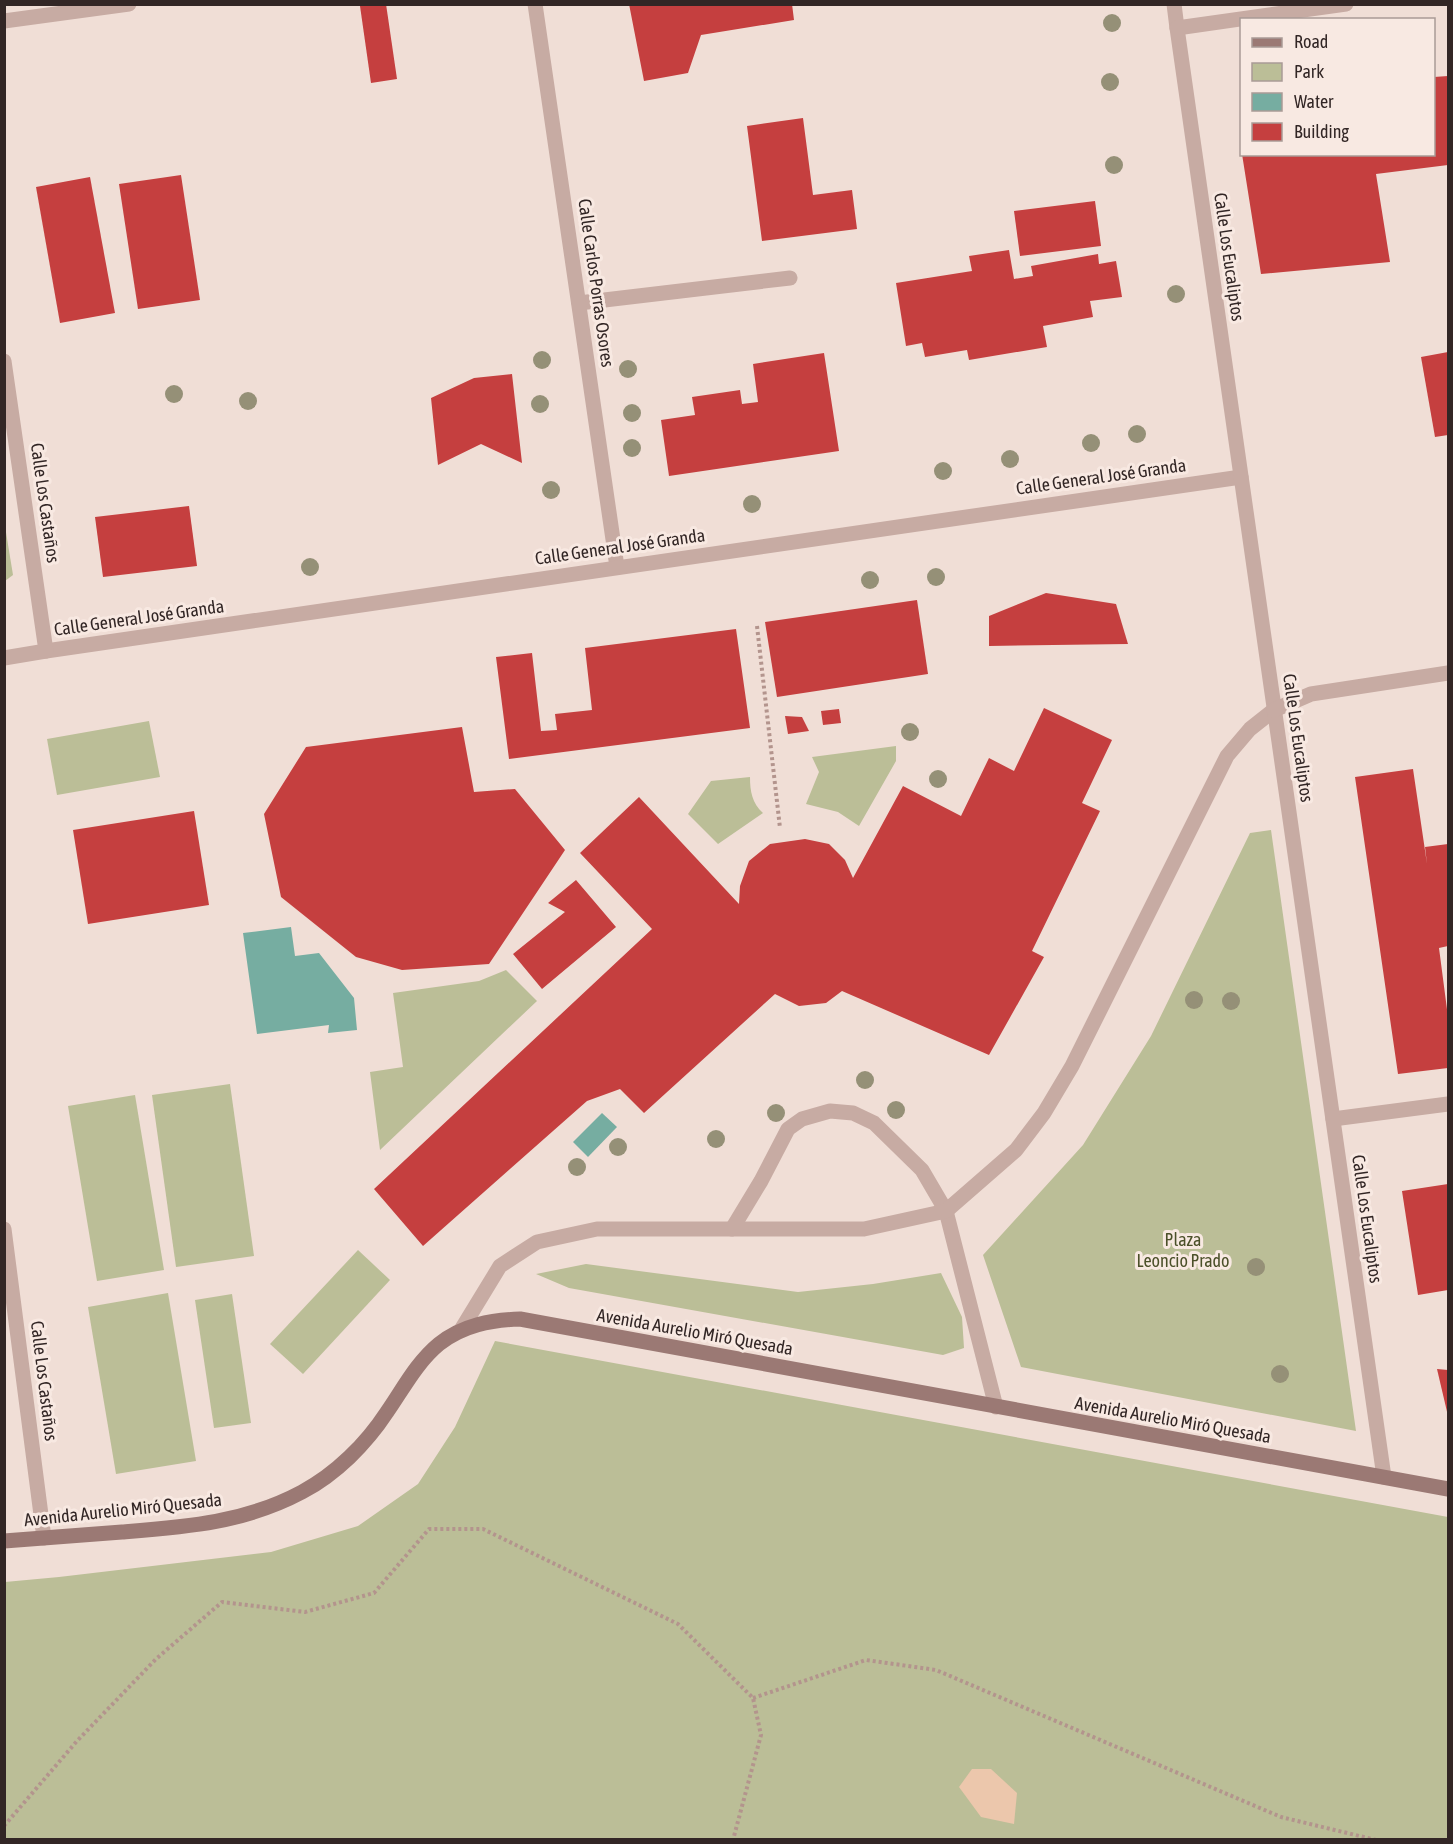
<svg xmlns="http://www.w3.org/2000/svg" width="1453" height="1844" font-family="'Asap Condensed',sans-serif">
<style>
.green{fill:#bbbe97}
.sand{fill:#ecc7ac}
.water{fill:#76ada1}
.building{fill:#c53f3f}
.lines{fill:none;stroke-linecap:round;stroke-linejoin:round}
.path{stroke:#b3948d;stroke-width:4;stroke-dasharray:3 3;stroke-linecap:butt}
.service{stroke:#c7aba3;stroke-width:15}
.pedestrian{stroke:#c7aba3;stroke-width:15}
.minor{stroke:#c7aba3;stroke-width:15}
.tertiary{stroke:#c7aba3;stroke-width:15}
.secondary{stroke:#9b7974;stroke-width:15}
.tree{fill:#959077}
.labels{text-anchor:middle;stroke-width:6;stroke-linejoin:round;paint-order:stroke}
.street-label{font-size:18px;fill:#322625;stroke:#f8e9e2}
.park-label{font-size:18px;fill:#4b5029;stroke:#f8e9e2}
</style>
<rect width="100%" height="100%" fill="#f0ded6"/>
<g class="green">
<polygon points="4,520 13,575 5,581 4,581"/>
<polygon points="149,721 160,777 57,795 47,739"/>
<polygon points="896,746 896,761 859,826 838,812 806,804 819,772 812,757"/>
<path d="M750 777C750 791 752 803 763 813L718 844 688 814 711 781Z"/>
<polygon points="1271,830 1356,1431 1021,1367 983,1255 1083,1145 1151,1036 1250,833"/>
<polygon points="506,970 537,1001 380,1150 370,1072 403,1067 393,993 479,981"/>
<polygon points="230,1084 254,1256 176,1267 152,1095"/>
<polygon points="135,1095 164,1270 97,1281 68,1106"/>
<polygon points="358,1250 390,1280 303,1374 270,1344"/>
<polygon points="586,1264 798,1292 873,1284 941,1273 962,1317 964,1348 943,1355 569,1288 536,1274"/>
<polygon points="168,1293 196,1461 116,1474 88,1307"/>
<polygon points="232,1294 251,1423 214,1428 195,1300"/>
<polygon points="495,1341 1448,1517 1448,1839 5,1840 5,1582 59,1577 271,1552 358,1526 418,1484 455,1427"/>
</g>
<polygon class="sand" points="972,1769 991,1769 1017,1793 1014,1824 981,1817 959,1787"/>
<g class="water">
<polygon points="291,927 295,956 319,953 354,998 357,1030 328,1033 329,1025 257,1034 243,933"/>
<polygon points="602,1113 617,1127 588,1157 573,1142"/>
</g>
<g class="building">
<polygon points="372,4 386,4 397,79 371,83 360,6"/>
<polygon points="629,4 792,4 794,20 701,35 688,73 644,81"/>
<polygon points="1448,76 1448,165 1376,174 1390,262 1261,274 1242,154 1434,154 1434,77"/>
<polygon points="803,118 813,195 852,190 857,229 762,241 747,126"/>
<polygon points="181,175 200,300 138,309 119,184"/>
<polygon points="90,177 115,313 60,323 36,187"/>
<polygon points="1095,201 1101,246 1020,256 1014,211"/>
<polygon points="1009,250 1014,279 1033,276 1031,266 1098,254 1099,264 1116,261 1122,297 1090,301 1093,317 1043,326 1047,347 969,360 967,350 925,357 922,343 906,346 896,283 972,271 969,256"/>
<polygon points="1448,352 1448,435 1435,437 1421,357"/>
<polygon points="824,353 839,451 669,476 661,420 695,415 692,397 740,390 742,404 758,402 753,364"/>
<polygon points="512,374 522,463 481,444 438,465 431,398 474,378"/>
<polygon points="189,506 197,566 103,577 95,517"/>
<polygon points="1046,593 1116,604 1128,644 989,646 989,616"/>
<polygon points="917,600 928,674 777,697 765,622"/>
<polygon points="736,629 750,728 509,759 496,657 532,653 541,731 557,730 555,714 592,710 585,648"/>
<polygon points="1044,708 1112,740 1082,803 1100,811 1032,951 1044,957 989,1055 842,991 826,1003 799,1006 775,994 644,1113 620,1089 587,1101 423,1246 374,1189 652,929 580,853 639,797 739,904 740,886 749,861 770,844 805,839 829,844 845,860 853,878 903,786 961,816 989,758 1014,771"/>
<polygon points="839,709 841,723 823,725 821,711"/>
<polygon points="785,716 802,717 809,731 788,734"/>
<polygon points="462,727 474,792 515,789 565,850 489,964 402,970 356,957 281,897 264,814 306,747"/>
<polygon points="1413,769 1427,864 1425,847 1448,844 1448,946 1439,948 1448,1017 1448,1068 1398,1074 1355,777"/>
<polygon points="194,811 209,905 88,924 73,830"/>
<polygon points="576,880 616,927 542,989 513,954 565,912 548,903"/>
<polygon points="1448,1184 1448,1290 1418,1295 1402,1191"/>
<polygon points="1437,1369 1448,1370 1448,1416"/>
</g>
<g class="lines">
<g class="path">
<polyline points="757,626 780,828"/>
<polyline points="753,1698 866,1660 936,1670 1281,1817 1376,1840"/>
<polyline points="4,1826 77,1741 156,1659 222,1602 305,1612 374,1593 429,1529 483,1529 678,1624 753,1698 761,1735 733,1840"/>
</g>
<g class="service">
<polyline points="579,303 790,278"/>
<polyline points="732,1229 761,1181 788,1129 802,1119 830,1111 853,1113 874,1123 922,1170 946,1211 996,1407"/>
<polyline points="461,1330 500,1266 537,1242 597,1229 864,1229 946,1211 1016,1150 1044,1113 1072,1066 1227,756 1250,729 1274,710"/>
</g>
<polyline class="pedestrian" points="4,21 129,4"/>
<g class="minor">
<polyline points="535,4 617,567"/>
<polyline points="1174,4 1177,28"/>
<polyline points="46,651 1241,477"/>
<polyline points="1333,1119 1448,1104"/>
</g>
<g class="tertiary">
<polyline points="1346,4 1177,28 1384,1477"/>
<polyline points="4,361 46,651 4,658"/>
<polyline points="1274,710 1311,694 1448,673"/>
<polyline points="4,1229 44,1538"/>
</g>
<path class="secondary" d="M4 1541C44 1538 83 1535 122 1532 186 1527 244 1523 302 1492 336 1474 366 1444 387 1412 403 1389 417 1362 439 1344 463 1325 491 1320 520 1319L1448 1489"/>
</g>
<g class="tree">
<circle cx="1112" cy="23" r="9"/>
<circle cx="1110" cy="82" r="9"/>
<circle cx="1114" cy="165" r="9"/>
<circle cx="1176" cy="294" r="9"/>
<circle cx="542" cy="360" r="9"/>
<circle cx="628" cy="369" r="9"/>
<circle cx="174" cy="394" r="9"/>
<circle cx="248" cy="401" r="9"/>
<circle cx="540" cy="404" r="9"/>
<circle cx="632" cy="413" r="9"/>
<circle cx="1137" cy="434" r="9"/>
<circle cx="1091" cy="443" r="9"/>
<circle cx="632" cy="448" r="9"/>
<circle cx="1010" cy="459" r="9"/>
<circle cx="943" cy="471" r="9"/>
<circle cx="551" cy="490" r="9"/>
<circle cx="752" cy="504" r="9"/>
<circle cx="310" cy="567" r="9"/>
<circle cx="936" cy="577" r="9"/>
<circle cx="870" cy="580" r="9"/>
<circle cx="910" cy="732" r="9"/>
<circle cx="938" cy="779" r="9"/>
<circle cx="1194" cy="1000" r="9"/>
<circle cx="1231" cy="1001" r="9"/>
<circle cx="865" cy="1080" r="9"/>
<circle cx="896" cy="1110" r="9"/>
<circle cx="776" cy="1113" r="9"/>
<circle cx="716" cy="1139" r="9"/>
<circle cx="618" cy="1147" r="9"/>
<circle cx="577" cy="1167" r="9"/>
<circle cx="1256" cy="1267" r="9"/>
<circle cx="1280" cy="1374" r="9"/>
</g>
<g class="labels">
<g class="street-label">
<text transform="translate(1229 257) rotate(82)" y="6">Calle Los Eucaliptos</text>
<text transform="translate(596 283) rotate(82)" y="6">Calle Carlos Porras Osores</text>
<text transform="translate(1101 477) rotate(-8)" y="6">Calle General José Granda</text>
<text transform="translate(45 503) rotate(82)" y="6">Calle Los Castaños</text>
<text transform="translate(620 547) rotate(-8)" y="6">Calle General José Granda</text>
<text transform="translate(139 618) rotate(-8)" y="6">Calle General José Granda</text>
<text transform="translate(1298 738) rotate(82)" y="6">Calle Los Eucaliptos</text>
<text transform="translate(1367 1219) rotate(82)" y="6">Calle Los Eucaliptos</text>
<text transform="translate(695 1332) rotate(10)" y="6">Avenida Aurelio Miró Quesada</text>
<text transform="translate(44 1381) rotate(83)" y="6">Calle Los Castaños</text>
<text transform="translate(1173 1420) rotate(10)" y="6">Avenida Aurelio Miró Quesada</text>
<text transform="translate(123 1510) rotate(-6)" y="6">Avenida Aurelio Miró Quesada</text>
</g>
<g class="park-label">
<text x="1183" y="1246">Plaza<tspan x="1183" dy="21">Leoncio Prado</tspan></text>
</g>
</g>
<rect width="1453" height="1844" fill="none" stroke="#322625" stroke-width="12"/>
<rect x="1240" y="18" width="195" height="138" fill="#f8e9e2" stroke="#a99b96" stroke-width="1.5"/>
<rect x="1252" y="38" width="30" height="9" fill="#9b7974" stroke="#a99b96" stroke-width="1.5"/>
<text x="1294" y="48" font-size="18" fill="#322625">Road</text>
<rect x="1252" y="63" width="30" height="18" fill="#bbbe97" stroke="#a99b96" stroke-width="1.5"/>
<text x="1294" y="78" font-size="18" fill="#322625">Park</text>
<rect x="1252" y="93" width="30" height="18" fill="#76ada1" stroke="#a99b96" stroke-width="1.5"/>
<text x="1294" y="108" font-size="18" fill="#322625">Water</text>
<rect x="1252" y="123" width="30" height="18" fill="#c53f3f" stroke="#a99b96" stroke-width="1.5"/>
<text x="1294" y="138" font-size="18" fill="#322625">Building</text>
</svg>
